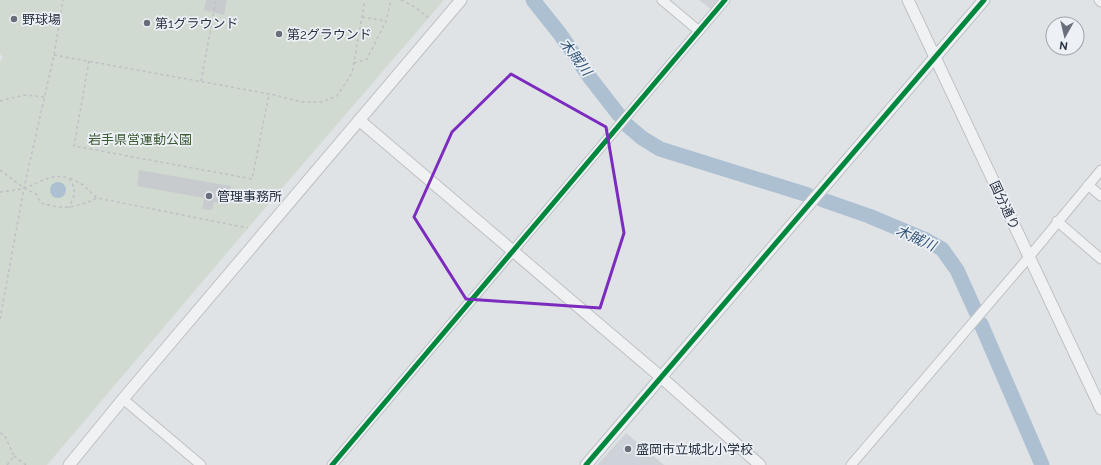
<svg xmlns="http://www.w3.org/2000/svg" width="1101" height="465" font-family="Raleway,'Noto Sans JP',sans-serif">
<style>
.built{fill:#ced2d9}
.green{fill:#d1dad1}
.water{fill:#adc0d2}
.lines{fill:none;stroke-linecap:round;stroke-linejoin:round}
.river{stroke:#adc0d2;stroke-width:15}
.building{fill:#c8cbce}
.minor-casing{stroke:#bec1c4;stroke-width:11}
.tertiary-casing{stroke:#bec1c4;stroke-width:13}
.path{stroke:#bec1c4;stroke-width:1.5;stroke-dasharray:3 3;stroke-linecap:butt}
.minor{stroke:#f0f1f2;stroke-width:9}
.tertiary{stroke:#f0f1f2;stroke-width:11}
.cycleway-casing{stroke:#edf1f6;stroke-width:8}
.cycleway{stroke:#00873e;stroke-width:5}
.marked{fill:none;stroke:#7b2cbf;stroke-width:3;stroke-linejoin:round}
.poi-dot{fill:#686f7a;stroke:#edf1f6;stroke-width:1.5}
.labels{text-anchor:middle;stroke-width:3.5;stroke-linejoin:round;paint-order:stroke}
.poi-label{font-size:13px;fill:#273140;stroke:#edf1f6;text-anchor:start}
.park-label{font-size:13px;fill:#3c5c33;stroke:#edf1f6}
.street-label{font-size:13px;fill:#273140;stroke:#edf1f6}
.water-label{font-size:14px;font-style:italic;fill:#2f5175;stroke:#edf1f6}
</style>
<rect width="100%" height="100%" fill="#e0e3e6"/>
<g class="built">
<polygon points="699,0 719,0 711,9"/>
<polygon points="626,433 664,465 597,465"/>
</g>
<polygon class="green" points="0,0 444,0 248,228 47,465 0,465 0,61 3,57 0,54"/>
<circle class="water" cx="58" cy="190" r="8"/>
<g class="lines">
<g class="river">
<polyline points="533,0 560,34 591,79 619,115"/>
<polyline points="628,126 642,138 660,149 808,195"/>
<polyline points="823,200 869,216 926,240 942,249 957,270 976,312"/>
<polyline points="981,324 1042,465"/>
</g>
</g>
<g class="building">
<polygon points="206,0 227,0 224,15 204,10"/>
<polygon points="139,170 231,186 228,205 214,202 212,210 202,209 204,198 137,186"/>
</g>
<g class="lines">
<defs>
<g id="minor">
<polyline points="662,0 699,31"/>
<polyline points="1099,0 1101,2"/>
<polyline points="1088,185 1101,196"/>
<polyline points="1057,221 1101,259"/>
<polyline points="123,399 201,465"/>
<polyline points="332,465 725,0"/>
<polyline points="851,465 1029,257 1101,170"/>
</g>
<g id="tertiary">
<polyline points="908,0 1101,409"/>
<polyline points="359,120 662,378 760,465"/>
<polyline points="69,465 123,399 461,0"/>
<polyline points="586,465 984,0"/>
</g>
</defs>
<use href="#minor" class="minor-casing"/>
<use href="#tertiary" class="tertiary-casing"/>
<g class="path">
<polyline points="401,0 415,7 431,20"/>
<polyline points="362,17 386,21"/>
<polyline points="54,55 275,95 301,102 321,102 337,96 352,73 365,0"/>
<polyline points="89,61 74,146 252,179 269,94"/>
<polyline points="354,63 367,59 386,21 391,0"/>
<polyline points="201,81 216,0"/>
<polyline points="0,101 24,95 45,97"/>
<path d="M0 170 24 188 36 194 41 203C63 210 76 208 97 198L248 228"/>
<polyline points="70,178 83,185 97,198"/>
<path d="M0 192C8 191 17 190 25 188 42 182 50 173 69 178 77 191 75 194 69 208"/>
<polyline points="0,319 24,188 54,55 63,0"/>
<polyline points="0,433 5,436 14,456 7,465"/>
<polyline points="14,456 26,465"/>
</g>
<use href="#minor" class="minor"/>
<use href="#tertiary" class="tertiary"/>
<defs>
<g id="cycleway">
<polyline points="332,465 725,0"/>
<polyline points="586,465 984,0"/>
</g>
</defs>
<use href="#cycleway" class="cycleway-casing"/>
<use href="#cycleway" class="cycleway"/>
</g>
<path class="marked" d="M511 74 606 127 624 233 600 308 466 299 414 217 452 132Z"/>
<g class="poi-dot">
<circle cx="14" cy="19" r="4"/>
<circle cx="147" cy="23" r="4"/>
<circle cx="279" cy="34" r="4"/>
<circle cx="209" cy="196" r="4"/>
<circle cx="628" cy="449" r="4"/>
</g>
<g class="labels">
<g class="poi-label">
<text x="22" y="24">野球場</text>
<text x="155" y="28">第1グラウンド</text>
<text x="287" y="39">第2グラウンド</text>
<text x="217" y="201">管理事務所</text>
<text x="636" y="454">盛岡市立城北小学校</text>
</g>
<g class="park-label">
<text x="140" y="144">岩手県営運動公園</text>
</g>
<g class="street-label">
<text transform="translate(1005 205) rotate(65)" y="5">国分通り</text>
</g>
<g class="water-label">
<text transform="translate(576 57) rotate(53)" y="5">木賊川</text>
<text transform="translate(916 238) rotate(24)" y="5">木賊川</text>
</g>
</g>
<g transform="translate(1065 36) rotate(188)"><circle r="19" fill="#edf1f6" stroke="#9ea4ad"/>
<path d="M0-3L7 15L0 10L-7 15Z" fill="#686f7a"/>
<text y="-6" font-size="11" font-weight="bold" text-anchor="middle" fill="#273140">N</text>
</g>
</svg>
